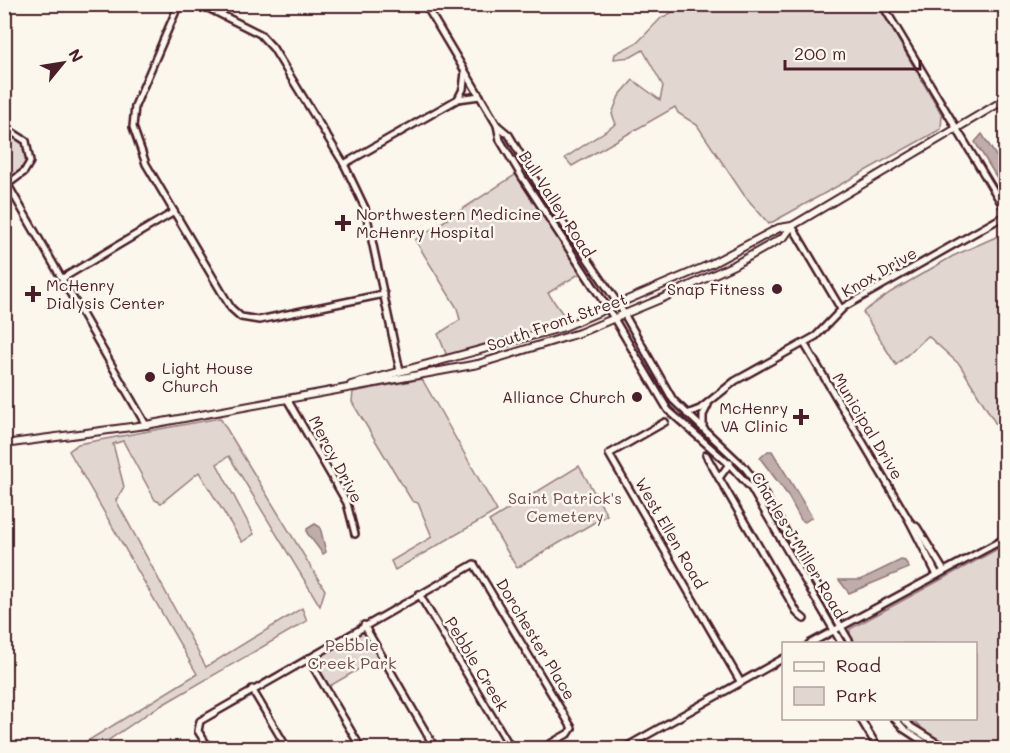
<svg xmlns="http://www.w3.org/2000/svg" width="1010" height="753" font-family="Mali,sans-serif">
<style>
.green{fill:#e2d7d0;stroke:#967b7e;stroke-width:1.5}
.water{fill:#bfadaa;stroke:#907477;stroke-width:1.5}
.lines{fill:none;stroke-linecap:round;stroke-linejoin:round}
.minor-casing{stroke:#4a1f2b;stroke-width:10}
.major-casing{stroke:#4a1f2b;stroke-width:10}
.minor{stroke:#fbf7ec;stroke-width:5}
.major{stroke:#fbf7ec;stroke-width:6}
.poi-dot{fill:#4a1f2b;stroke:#fbf7ec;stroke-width:2}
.labels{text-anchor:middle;stroke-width:5;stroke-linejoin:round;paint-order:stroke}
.street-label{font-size:16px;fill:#4a1f2b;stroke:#fbf7ec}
.poi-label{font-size:16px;fill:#4a1f2b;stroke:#fbf7ec;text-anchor:start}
.park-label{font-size:16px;fill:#704d54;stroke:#fbf7ec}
</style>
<rect width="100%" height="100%" fill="#fbf7ec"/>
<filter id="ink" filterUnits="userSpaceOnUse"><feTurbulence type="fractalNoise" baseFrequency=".0167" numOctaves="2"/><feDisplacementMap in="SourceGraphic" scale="12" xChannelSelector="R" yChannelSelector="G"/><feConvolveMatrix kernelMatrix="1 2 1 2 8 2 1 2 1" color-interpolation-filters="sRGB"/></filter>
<g filter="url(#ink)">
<g class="green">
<polygon points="686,5 878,5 942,115 941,129 769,224 744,195 697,125 678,113 675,107 572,166 565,158 616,124 612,114 619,96 633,80 660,100 663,86 643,50 631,57 614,59 615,54 638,42 661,18"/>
<path d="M5 130 22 141C34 161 20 172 5 184Z"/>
<polygon points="518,173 584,271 548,293 569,323 540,334 447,356 438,334 460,320 457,308 415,240"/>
<polygon points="1005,233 1005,439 960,365 928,336 896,365 863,312 891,292 953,256"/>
<polygon points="422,379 497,511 395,570 391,561 432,537 418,503 412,501 352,402 353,392"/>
<polygon points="220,418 325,590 320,606 229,456 217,464 254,534 242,542 199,472 161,503 155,500 123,441 113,444 124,487 116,500 206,667 302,608 307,621 150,712 97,748 76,748 197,674 69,451 78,444"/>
<polygon points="579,466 607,515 517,568 489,521"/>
<path d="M1005 545V745C969 753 938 746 912 719L976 718V644L855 643 850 635V629Z"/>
<polygon points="361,632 366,634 380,657 328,687 314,663 315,656"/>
</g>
<g class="water">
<polygon points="982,134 1005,170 1005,191 975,142"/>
<polygon points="768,451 772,451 812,517 805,522 801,520 787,494 760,458"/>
<polygon points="315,524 320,527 326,552 323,554 307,533 307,529"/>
<polygon points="901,560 905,561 909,568 849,593 839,580 860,580"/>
</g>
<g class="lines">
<defs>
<g id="minor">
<polyline points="179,4 135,106 133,127 146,164 231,308 241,317 259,320 384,294"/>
<polyline points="200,4 260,34 273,48 344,164 365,208 400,371"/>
<polyline points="425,4 497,125 500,140 522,177 609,310 668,410 729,464 751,488 842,644"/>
<polyline points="882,4 1006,211"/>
<polyline points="458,99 463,89 465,72"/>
<polyline points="497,125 509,135 546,198 619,305 673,400 745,468 762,490 851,644"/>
<polyline points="4,127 26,141 30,162 24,172 4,187"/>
<polyline points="344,164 458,99 480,96"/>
<polyline points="8,185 146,425"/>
<polyline points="792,226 841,309"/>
<polyline points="63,278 174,212"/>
<polyline points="804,343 910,522 937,575"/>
<polyline points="287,399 347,503 355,534"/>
<polyline points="687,414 700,409 735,381 816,336 844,307 1006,215"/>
<polyline points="665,422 609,454 740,681"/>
<polyline points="703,427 703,415 708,405"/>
<polyline points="706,455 719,478"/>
<polyline points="730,463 719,478 798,614 804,619"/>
<polyline points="910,522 917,527 944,571"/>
<polyline points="419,594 511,748"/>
<polyline points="364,625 435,748"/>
<polyline points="809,644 1006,538"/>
<polyline points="308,658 361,748"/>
<polyline points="252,689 287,748"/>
<polyline points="860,718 878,748"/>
<polyline points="894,718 904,729 933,748"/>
<polyline points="903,718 911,727 945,748"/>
<polyline points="209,748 198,731 200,721 474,564 572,728 569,733 543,748"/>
<polyline points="624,748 784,658"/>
</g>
<g id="major">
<polyline points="351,385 564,327 711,264 779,228 792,226 1006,99"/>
<polyline points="4,444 146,425 478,364 579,333 663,298 734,265 784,237 792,226"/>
</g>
</defs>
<use href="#minor" class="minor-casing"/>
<use href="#major" class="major-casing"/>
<use href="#minor" class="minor"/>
<use href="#major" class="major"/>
</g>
</g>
<g class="poi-dot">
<path d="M340 214h6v6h6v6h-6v6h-6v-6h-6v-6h6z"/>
<circle cx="777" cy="289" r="6"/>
<path d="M30 285h6v6h6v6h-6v6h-6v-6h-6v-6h6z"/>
<circle cx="150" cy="377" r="6"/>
<circle cx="637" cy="397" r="6"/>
<path d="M798 408h6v6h6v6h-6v6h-6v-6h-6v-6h6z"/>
</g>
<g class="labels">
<g class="street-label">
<text transform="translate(557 204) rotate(57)" y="6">Bull Valley Road</text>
<text transform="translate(879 272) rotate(-30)" y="6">Knox Drive</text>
<text transform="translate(557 322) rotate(-19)" y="6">South Front Street</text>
<text transform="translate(868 426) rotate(59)" y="6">Municipal Drive</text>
<text transform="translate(336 459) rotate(62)" y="6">Mercy Drive</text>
<text transform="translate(671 533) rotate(60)" y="6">West Ellen Road</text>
<text transform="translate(799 545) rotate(59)" y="6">Charles J Miller Road</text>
<text transform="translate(536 639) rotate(59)" y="6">Dorchester Place</text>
<text transform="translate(477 664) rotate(59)" y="6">Pebble Creek</text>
</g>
<g class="poi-label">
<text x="356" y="220">Northwestern Medicine<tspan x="356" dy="18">McHenry Hospital</tspan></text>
<text x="46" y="291">McHenry<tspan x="46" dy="18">Dialysis Center</tspan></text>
<text x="765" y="295" text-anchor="end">Snap Fitness</text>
<text x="162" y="374">Light House<tspan x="162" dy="18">Church</tspan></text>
<text x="625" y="403" text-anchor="end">Alliance Church</text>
<text x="788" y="414" text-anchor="end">McHenry<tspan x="788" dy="18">VA Clinic</tspan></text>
</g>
<g class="park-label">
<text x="565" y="504">Saint Patrick's<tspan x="565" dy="18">Cemetery</tspan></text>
<text x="352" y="651">Pebble<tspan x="352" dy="18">Creek Park</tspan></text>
</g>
</g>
<rect width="1010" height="753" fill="none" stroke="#fbf7ec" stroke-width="24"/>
<rect x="12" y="12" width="986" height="729" fill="none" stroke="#4a1f2b" stroke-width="2" filter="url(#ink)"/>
<rect x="782" y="642" width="195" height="78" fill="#fbf7ec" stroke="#b4a19f" stroke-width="1.5"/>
<rect x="794" y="662" width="30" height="9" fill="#fbf7ec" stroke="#b4a19f" stroke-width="1.5"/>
<text x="836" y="672" font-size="18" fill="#4a1f2b">Road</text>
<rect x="794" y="687" width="30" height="18" fill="#e2d7d0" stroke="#b4a19f" stroke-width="1.5"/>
<text x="836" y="702" font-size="18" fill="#4a1f2b">Park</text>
<g transform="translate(63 63) rotate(60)" stroke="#fbf7ec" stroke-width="4.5" paint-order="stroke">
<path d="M0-4.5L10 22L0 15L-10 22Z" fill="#4a1f2b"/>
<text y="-9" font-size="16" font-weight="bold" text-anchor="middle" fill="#4a1f2b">N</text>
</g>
<path d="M785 60v9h135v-9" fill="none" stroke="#4a1f2b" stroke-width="3"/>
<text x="794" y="60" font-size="18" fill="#4a1f2b" stroke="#fbf7ec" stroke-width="4.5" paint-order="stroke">200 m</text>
</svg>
